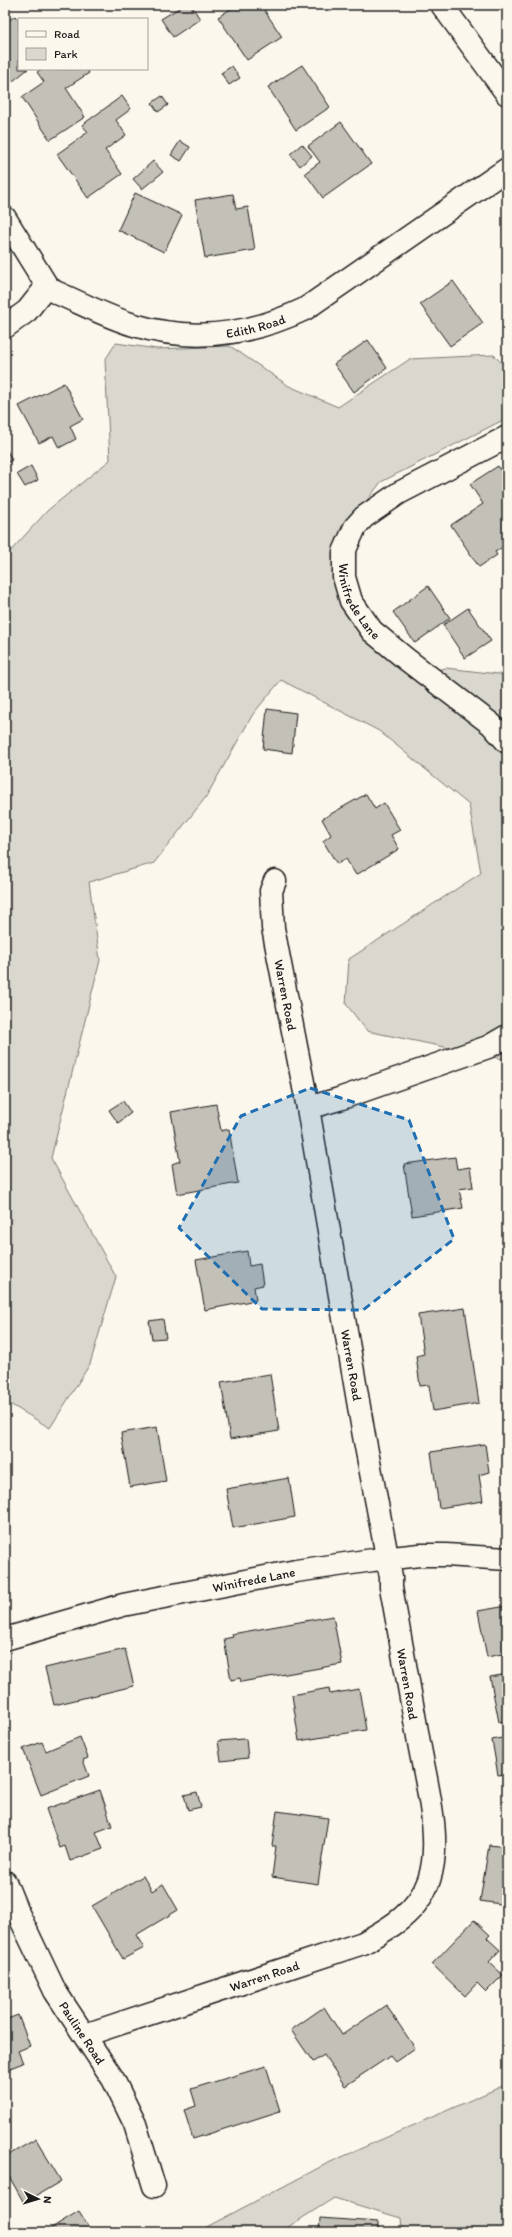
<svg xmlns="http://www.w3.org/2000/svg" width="512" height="2237" font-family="Itim,sans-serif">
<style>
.green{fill:#dad7ce;stroke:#7b7a75}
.building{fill:#c3c0b8;stroke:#1c1c1c}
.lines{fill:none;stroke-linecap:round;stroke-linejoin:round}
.minor-casing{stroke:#1c1c1c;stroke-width:25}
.tertiary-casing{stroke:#1c1c1c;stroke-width:25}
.minor{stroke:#fbf7ec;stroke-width:22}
.tertiary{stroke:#fbf7ec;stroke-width:22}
.marked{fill:#1f6fb2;fill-opacity:0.2;stroke:#1f6fb2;stroke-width:3;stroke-dasharray:8 5;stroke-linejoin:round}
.labels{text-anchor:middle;stroke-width:3;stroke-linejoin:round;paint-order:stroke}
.street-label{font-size:13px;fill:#1c1c1c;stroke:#fbf7ec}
</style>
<rect width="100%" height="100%" fill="#fbf7ec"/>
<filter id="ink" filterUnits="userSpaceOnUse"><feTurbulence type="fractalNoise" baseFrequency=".025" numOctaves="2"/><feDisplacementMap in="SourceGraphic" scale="8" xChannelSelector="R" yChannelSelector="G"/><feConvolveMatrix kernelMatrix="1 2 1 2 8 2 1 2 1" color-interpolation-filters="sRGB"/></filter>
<g filter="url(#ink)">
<g class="green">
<polygon points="116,343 157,349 230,346 289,386 338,407 410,359 494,355 507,369 507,418 381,482 345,529 338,583 362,638 415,674 446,668 507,675 507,1060 367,1031 346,1004 349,959 481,873 469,805 379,731 281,680 253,714 206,797 154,863 89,882 100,960 51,1158 116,1277 90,1364 50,1428 5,1401 5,557 48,510 110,460 105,360"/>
<polygon points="507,2084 507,2232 402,2232 401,2218 334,2198 280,2232 197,2232 326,2164"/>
</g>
<g class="building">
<polygon points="184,5 191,5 200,19 173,37 161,19"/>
<polygon points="237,5 261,5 282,37 247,60 218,17"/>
<polygon points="15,16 19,21 19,69 28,69 13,81 5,71 5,23"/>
<polygon points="302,65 330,107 296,130 268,87"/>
<polygon points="232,66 240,78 229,85 221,73"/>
<polygon points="41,69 86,69 89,73 66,88 85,117 50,140 22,97 44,82 37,72"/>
<polygon points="122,96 131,109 116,120 126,135 105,150 122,174 88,198 57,154 88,132 82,125"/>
<polygon points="162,96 168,105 158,112 152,103"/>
<polygon points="341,122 371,164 323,198 305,173 320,162 308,146"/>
<polygon points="180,141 190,147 181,161 171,155"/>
<polygon points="302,144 312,156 300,166 290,154"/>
<polygon points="153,161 163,172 142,189 133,179"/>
<polygon points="135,193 182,215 164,252 118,230"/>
<polygon points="233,194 236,209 248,207 255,250 205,258 195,200"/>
<polygon points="453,281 483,323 450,346 420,304"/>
<polygon points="368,340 387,368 354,392 334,364"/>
<polygon points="64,383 83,419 70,426 76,439 59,448 53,436 39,443 19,406"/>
<polygon points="5,447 12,460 5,464"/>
<polygon points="31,466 38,480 25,487 17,474"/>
<polygon points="498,466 507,480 507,544 495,552 497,555 479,567 451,525 483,504 470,484"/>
<polygon points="428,586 450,618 415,643 393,612"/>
<polygon points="468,608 491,641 465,658 443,625"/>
<polygon points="267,709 296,713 292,753 263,749"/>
<polygon points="366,794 375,809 384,803 400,830 391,835 399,849 356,875 346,859 337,864 323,841 331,835 322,819"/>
<polygon points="123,1101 131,1113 118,1123 109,1110"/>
<polygon points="216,1104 221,1131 229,1129 238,1183 177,1194 172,1164 180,1161 171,1112"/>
<polygon points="455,1157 457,1169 470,1167 473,1187 459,1189 463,1208 412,1216 404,1164"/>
<polygon points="247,1251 249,1266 260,1264 263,1285 254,1287 256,1300 205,1310 196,1260"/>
<polygon points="465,1308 479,1403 433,1411 429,1385 420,1386 416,1356 424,1354 418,1315"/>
<polygon points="163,1319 166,1338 152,1339 149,1321"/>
<polygon points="270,1374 279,1431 230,1439 221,1382"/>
<polygon points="157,1427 166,1481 130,1487 121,1433"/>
<polygon points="485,1444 489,1472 479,1475 483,1501 439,1508 431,1452"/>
<polygon points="289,1478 295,1517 233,1528 226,1489"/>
<polygon points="507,1606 507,1653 487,1657 478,1611"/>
<polygon points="333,1616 342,1664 241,1682 240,1678 231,1680 224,1639 233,1637 232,1634"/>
<polygon points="125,1649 134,1686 54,1705 45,1668"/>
<polygon points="507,1674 507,1720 499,1722 490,1677"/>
<polygon points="329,1688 330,1694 359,1689 366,1730 299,1741 292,1695"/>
<polygon points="80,1737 88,1758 83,1760 89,1776 41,1795 23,1749 42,1742 46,1751"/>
<polygon points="507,1737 507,1780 506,1774 498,1775 492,1740"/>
<polygon points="244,1739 246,1739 248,1758 221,1761 218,1741"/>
<polygon points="100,1790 112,1826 96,1832 103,1849 70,1861 65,1846 60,1848 46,1809"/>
<polygon points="197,1792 201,1807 188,1810 184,1795"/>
<polygon points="277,1811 328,1818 318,1884 272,1877 276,1846 272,1846"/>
<polygon points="489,1845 507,1847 507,1905 480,1901"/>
<polygon points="143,1876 152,1891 163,1884 178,1910 136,1935 144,1948 123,1959 92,1906"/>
<polygon points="474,1920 490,1935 487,1938 500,1950 489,1962 503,1975 486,1992 477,1983 465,1996 432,1964"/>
<polygon points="386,2005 415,2048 395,2062 390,2056 345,2086 324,2055 313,2062 291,2030 324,2007 342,2035"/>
<polygon points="18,2015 30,2046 18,2051 23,2063 5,2070 5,2020"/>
<polygon points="266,2066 280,2111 193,2139 184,2110 196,2106 191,2089"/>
<polygon points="36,2139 61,2181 24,2203 5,2169 5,2157"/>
<polygon points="79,2211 92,2232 45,2232"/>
<polygon points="320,2218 378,2222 378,2232 319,2232"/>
</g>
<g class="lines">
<defs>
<g id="minor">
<polyline points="5,327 27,311 47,286"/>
<path id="s1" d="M507 437 399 493 364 517 355 527 344 552V577L351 601 372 631 406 659 491 724 507 742"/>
<polyline points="308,1108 339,1099 488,1047 507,1036"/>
<path id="s2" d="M5 1639 123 1605 296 1571 373 1560 420 1555H446L507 1559"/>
<path id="s3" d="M5 1882 16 1909 55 1991 113 2079 135 2124 154 2186"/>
<path id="s4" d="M85 2035 363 1943C390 1928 418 1912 429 1880 443 1838 425 1780 418 1737 409 1687 400 1637 391 1587V1577L364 1436 308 1108 273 928 271 891 275 881"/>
</g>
<g id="tertiary">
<polyline points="442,5 507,94"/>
<path id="s5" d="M5 218 47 286 55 292C81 303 107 317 134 325 193 343 250 335 305 309L507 169"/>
</g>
</defs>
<use href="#minor" class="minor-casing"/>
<use href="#tertiary" class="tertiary-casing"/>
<use href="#minor" class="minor"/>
<use href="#tertiary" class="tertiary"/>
</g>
</g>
<path class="marked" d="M310 1088 409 1120 454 1239 363 1310 262 1309 179 1228 241 1116Z"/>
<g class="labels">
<g class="street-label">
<text dy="5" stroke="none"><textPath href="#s5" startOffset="299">Edith Road</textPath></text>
<text dy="5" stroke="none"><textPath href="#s1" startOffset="258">Winifrede Lane</textPath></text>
<text transform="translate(286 995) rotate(79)" y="5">Warren Road</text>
<text transform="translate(352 1365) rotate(80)" y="5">Warren Road</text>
<text dy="5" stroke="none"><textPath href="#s2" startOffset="256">Winifrede Lane</textPath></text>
<text transform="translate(408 1684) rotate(80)" y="5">Warren Road</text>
<text dy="5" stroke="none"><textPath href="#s4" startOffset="189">Warren Road</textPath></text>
<text dy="5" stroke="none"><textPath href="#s3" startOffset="170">Pauline Road</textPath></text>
</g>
</g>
<rect width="512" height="2237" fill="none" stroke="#fbf7ec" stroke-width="20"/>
<rect x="10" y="10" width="492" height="2217" fill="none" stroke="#1c1c1c" stroke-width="1.5" filter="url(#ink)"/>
<rect x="18" y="18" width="130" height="52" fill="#fbf7ec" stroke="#a29f99"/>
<rect x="26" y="31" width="20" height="6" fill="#fbf7ec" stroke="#a29f99"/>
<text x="54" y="38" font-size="12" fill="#1c1c1c">Road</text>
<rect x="26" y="48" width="20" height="12" fill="#dad7ce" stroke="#a29f99"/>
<text x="54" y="58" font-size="12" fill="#1c1c1c">Park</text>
<g transform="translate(38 2199) rotate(95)" stroke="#fbf7ec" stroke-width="3" paint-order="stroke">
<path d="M0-3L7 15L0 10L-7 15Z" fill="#1c1c1c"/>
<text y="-6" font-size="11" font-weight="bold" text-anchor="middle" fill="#1c1c1c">N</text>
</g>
</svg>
